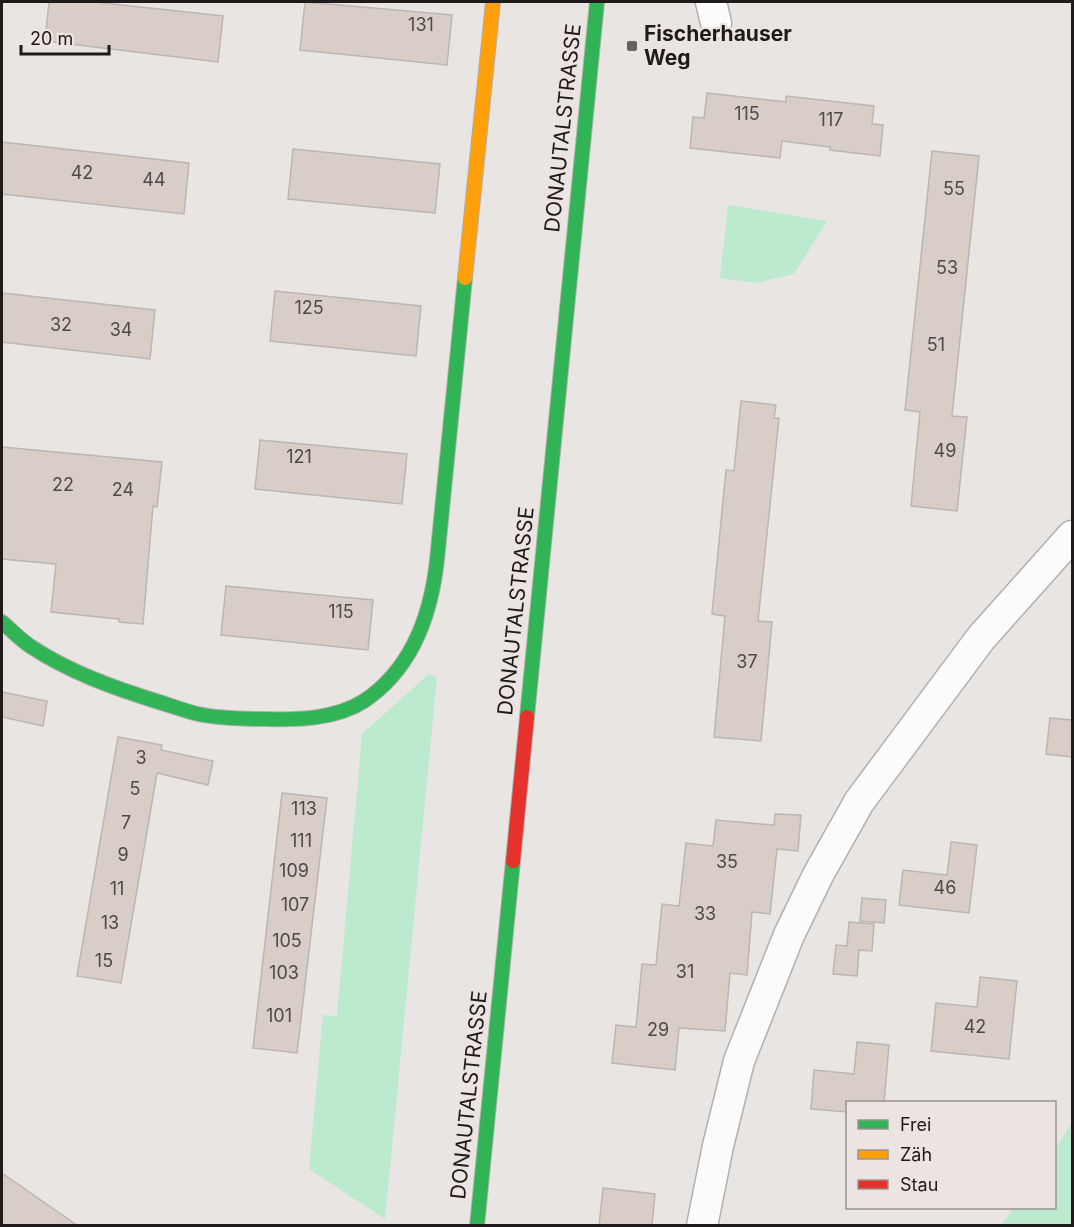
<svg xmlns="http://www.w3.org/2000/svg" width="1074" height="1227" font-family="Inter,sans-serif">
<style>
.green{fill:#bbeacf}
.building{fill:#d9cdc8;stroke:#b9b6b4;stroke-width:1.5}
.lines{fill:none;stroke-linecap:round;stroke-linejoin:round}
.street-casing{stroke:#b2afad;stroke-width:33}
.fast-casing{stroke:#b2afad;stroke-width:16}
.slow-casing{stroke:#b2afad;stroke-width:16}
.jam-casing{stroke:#b2afad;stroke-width:16}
.street{stroke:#fcfbfb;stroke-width:30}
.fast{stroke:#30b455;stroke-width:14}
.slow{stroke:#ff9f0a;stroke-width:14}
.jam{stroke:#e5322d;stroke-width:14}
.poi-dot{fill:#656260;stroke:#ece4e0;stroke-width:2}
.labels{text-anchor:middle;stroke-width:4.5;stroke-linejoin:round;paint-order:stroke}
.number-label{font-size:18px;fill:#4f4947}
.poi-label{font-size:21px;font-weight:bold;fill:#1e1b1a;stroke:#ece4e0;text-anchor:start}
.street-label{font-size:21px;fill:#1e1b1a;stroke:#ece4e0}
</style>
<rect width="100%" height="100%" fill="#e9e5e3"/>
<g class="green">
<polygon points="728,205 826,221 827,221 794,274 755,283 720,278"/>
<polygon points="429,674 437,677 385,1219 309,1169 323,1015 337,1016 362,734"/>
<polygon points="1072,1123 1072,1225 1001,1225 1014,1208 1054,1208 1055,1149"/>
</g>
<g class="building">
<polygon points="49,2 94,2 223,16 218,62 45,41"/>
<polygon points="305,2 452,15 447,65 300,50"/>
<polygon points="707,93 786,102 786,96 874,106 872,124 883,125 880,156 830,150 830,147 782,141 780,158 690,148 693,117 704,118"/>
<polygon points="2,142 189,163 184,214 2,194"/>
<polygon points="293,149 440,164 435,213 288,199"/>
<polygon points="932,151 979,156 952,416 967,417 957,511 911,506 920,412 905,410"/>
<polygon points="275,291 421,306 416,356 270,341"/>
<polygon points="2,293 155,310 150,359 2,342"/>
<polygon points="741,401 776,405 774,418 779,418 758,621 772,622 761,741 714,737 725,616 712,614 726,470 734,471"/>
<polygon points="260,440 407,454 402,504 255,489"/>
<polygon points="2,447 162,462 157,507 153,506 143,624 119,622 119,619 51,612 56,564 2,559"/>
<polygon points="226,586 373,600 368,650 221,635"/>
<polygon points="2,692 47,701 43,726 2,717"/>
<polygon points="1050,718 1072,720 1072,757 1046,754"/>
<polygon points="118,737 162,745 161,750 213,761 208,785 157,773 121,983 77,976"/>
<polygon points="282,793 327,798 297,1053 253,1048"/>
<polygon points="775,814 801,815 798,851 777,849 770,914 752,912 747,975 730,973 725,1031 679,1028 675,1070 612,1063 616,1025 636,1027 642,964 656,965 662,904 679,906 686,843 713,846 716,820 774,825"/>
<polygon points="951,842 977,845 969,913 899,905 903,870 947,875"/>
<polygon points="862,898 886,900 884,923 860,921"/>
<polygon points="849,922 874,924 872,951 859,950 857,976 833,974 836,945 847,946"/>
<polygon points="980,977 1017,981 1009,1059 931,1051 936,1003 977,1007"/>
<polygon points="857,1042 889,1045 884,1102 848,1102 848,1112 811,1109 814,1070 854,1074"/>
<polygon points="2,1173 78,1226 2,1226"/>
<polygon points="603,1188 655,1194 652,1226 599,1226"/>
</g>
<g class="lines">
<defs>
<g id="street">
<polyline points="711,2 716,23"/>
<polyline points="702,1226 718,1146 739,1061 789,935 818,875 859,802 981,638 1072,536"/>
</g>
<g id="fast">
<path d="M2 622C11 630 20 639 30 646 69 672 114 688 159 702 172 706 185 711 198 714 217 718 246 719 266 719 298 720 336 719 364 701 412 669 431 615 437 560L465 278"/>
<polyline points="527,717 597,2"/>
<polyline points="477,1226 513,861"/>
</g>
<polyline id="slow" points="465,278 493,2"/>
<polyline id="jam" points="513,861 527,717"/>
</defs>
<use href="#street" class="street-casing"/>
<use href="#fast" class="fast-casing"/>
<use href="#slow" class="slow-casing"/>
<use href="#jam" class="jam-casing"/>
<use href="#street" class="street"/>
<use href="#fast" class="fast"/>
<use href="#slow" class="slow"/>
<use href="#jam" class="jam"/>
</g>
<rect class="poi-dot" x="626" y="40" width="12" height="12" rx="3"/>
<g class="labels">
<g class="number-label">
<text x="421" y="31">131</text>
<text x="747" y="120">115</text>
<text x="831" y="126">117</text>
<text x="82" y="179">42</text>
<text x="154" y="186">44</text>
<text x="954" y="195">55</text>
<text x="947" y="274">53</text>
<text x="309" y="314">125</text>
<text x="61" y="331">32</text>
<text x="121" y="336">34</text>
<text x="936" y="351">51</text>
<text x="945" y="457">49</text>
<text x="299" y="463">121</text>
<text x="63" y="491">22</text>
<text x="123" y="496">24</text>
<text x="341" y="618">115</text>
<text x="747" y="668">37</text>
<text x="141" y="764">3</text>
<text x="135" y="795">5</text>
<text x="304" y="815">113</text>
<text x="126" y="829">7</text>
<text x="301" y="847">111</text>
<text x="123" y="861">9</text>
<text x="727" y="868">35</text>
<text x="294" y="877">109</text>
<text x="945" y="894">46</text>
<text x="117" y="895">11</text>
<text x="295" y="911">107</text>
<text x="705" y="920">33</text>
<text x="110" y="929">13</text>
<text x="287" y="947">105</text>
<text x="104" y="967">15</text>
<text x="685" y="978">31</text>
<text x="284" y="979">103</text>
<text x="279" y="1022">101</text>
<text x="975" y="1033">42</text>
<text x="658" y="1036">29</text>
</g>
<g class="poi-label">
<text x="644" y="41">Fischerhauser<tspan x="644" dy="24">Weg</tspan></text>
</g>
<g class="street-label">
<text transform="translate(563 128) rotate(-84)" y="7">DONAUTALSTRASSE</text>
<text transform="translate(516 611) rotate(-84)" y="7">DONAUTALSTRASSE</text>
<text transform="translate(469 1095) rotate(-84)" y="7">DONAUTALSTRASSE</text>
</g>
</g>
<rect width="1074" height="1227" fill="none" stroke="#1e1b1a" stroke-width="6"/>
<rect x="846" y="1101" width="210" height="108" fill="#ece4e0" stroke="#9a9491" stroke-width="1.5"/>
<rect x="858" y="1120" width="30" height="9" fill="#30b455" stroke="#9a9491" stroke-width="1.5"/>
<text x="900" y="1131" font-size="18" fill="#1e1b1a">Frei</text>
<rect x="858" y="1150" width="30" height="9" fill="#ff9f0a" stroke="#9a9491" stroke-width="1.5"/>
<text x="900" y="1161" font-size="18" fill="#1e1b1a">Zäh</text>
<rect x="858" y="1180" width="30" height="9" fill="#e5322d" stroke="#9a9491" stroke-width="1.5"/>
<text x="900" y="1191" font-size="18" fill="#1e1b1a">Stau</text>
<path d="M21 45v9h88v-9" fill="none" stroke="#1e1b1a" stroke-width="3"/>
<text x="30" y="45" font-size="18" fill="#1e1b1a" stroke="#ece4e0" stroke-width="4.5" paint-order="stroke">20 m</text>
</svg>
